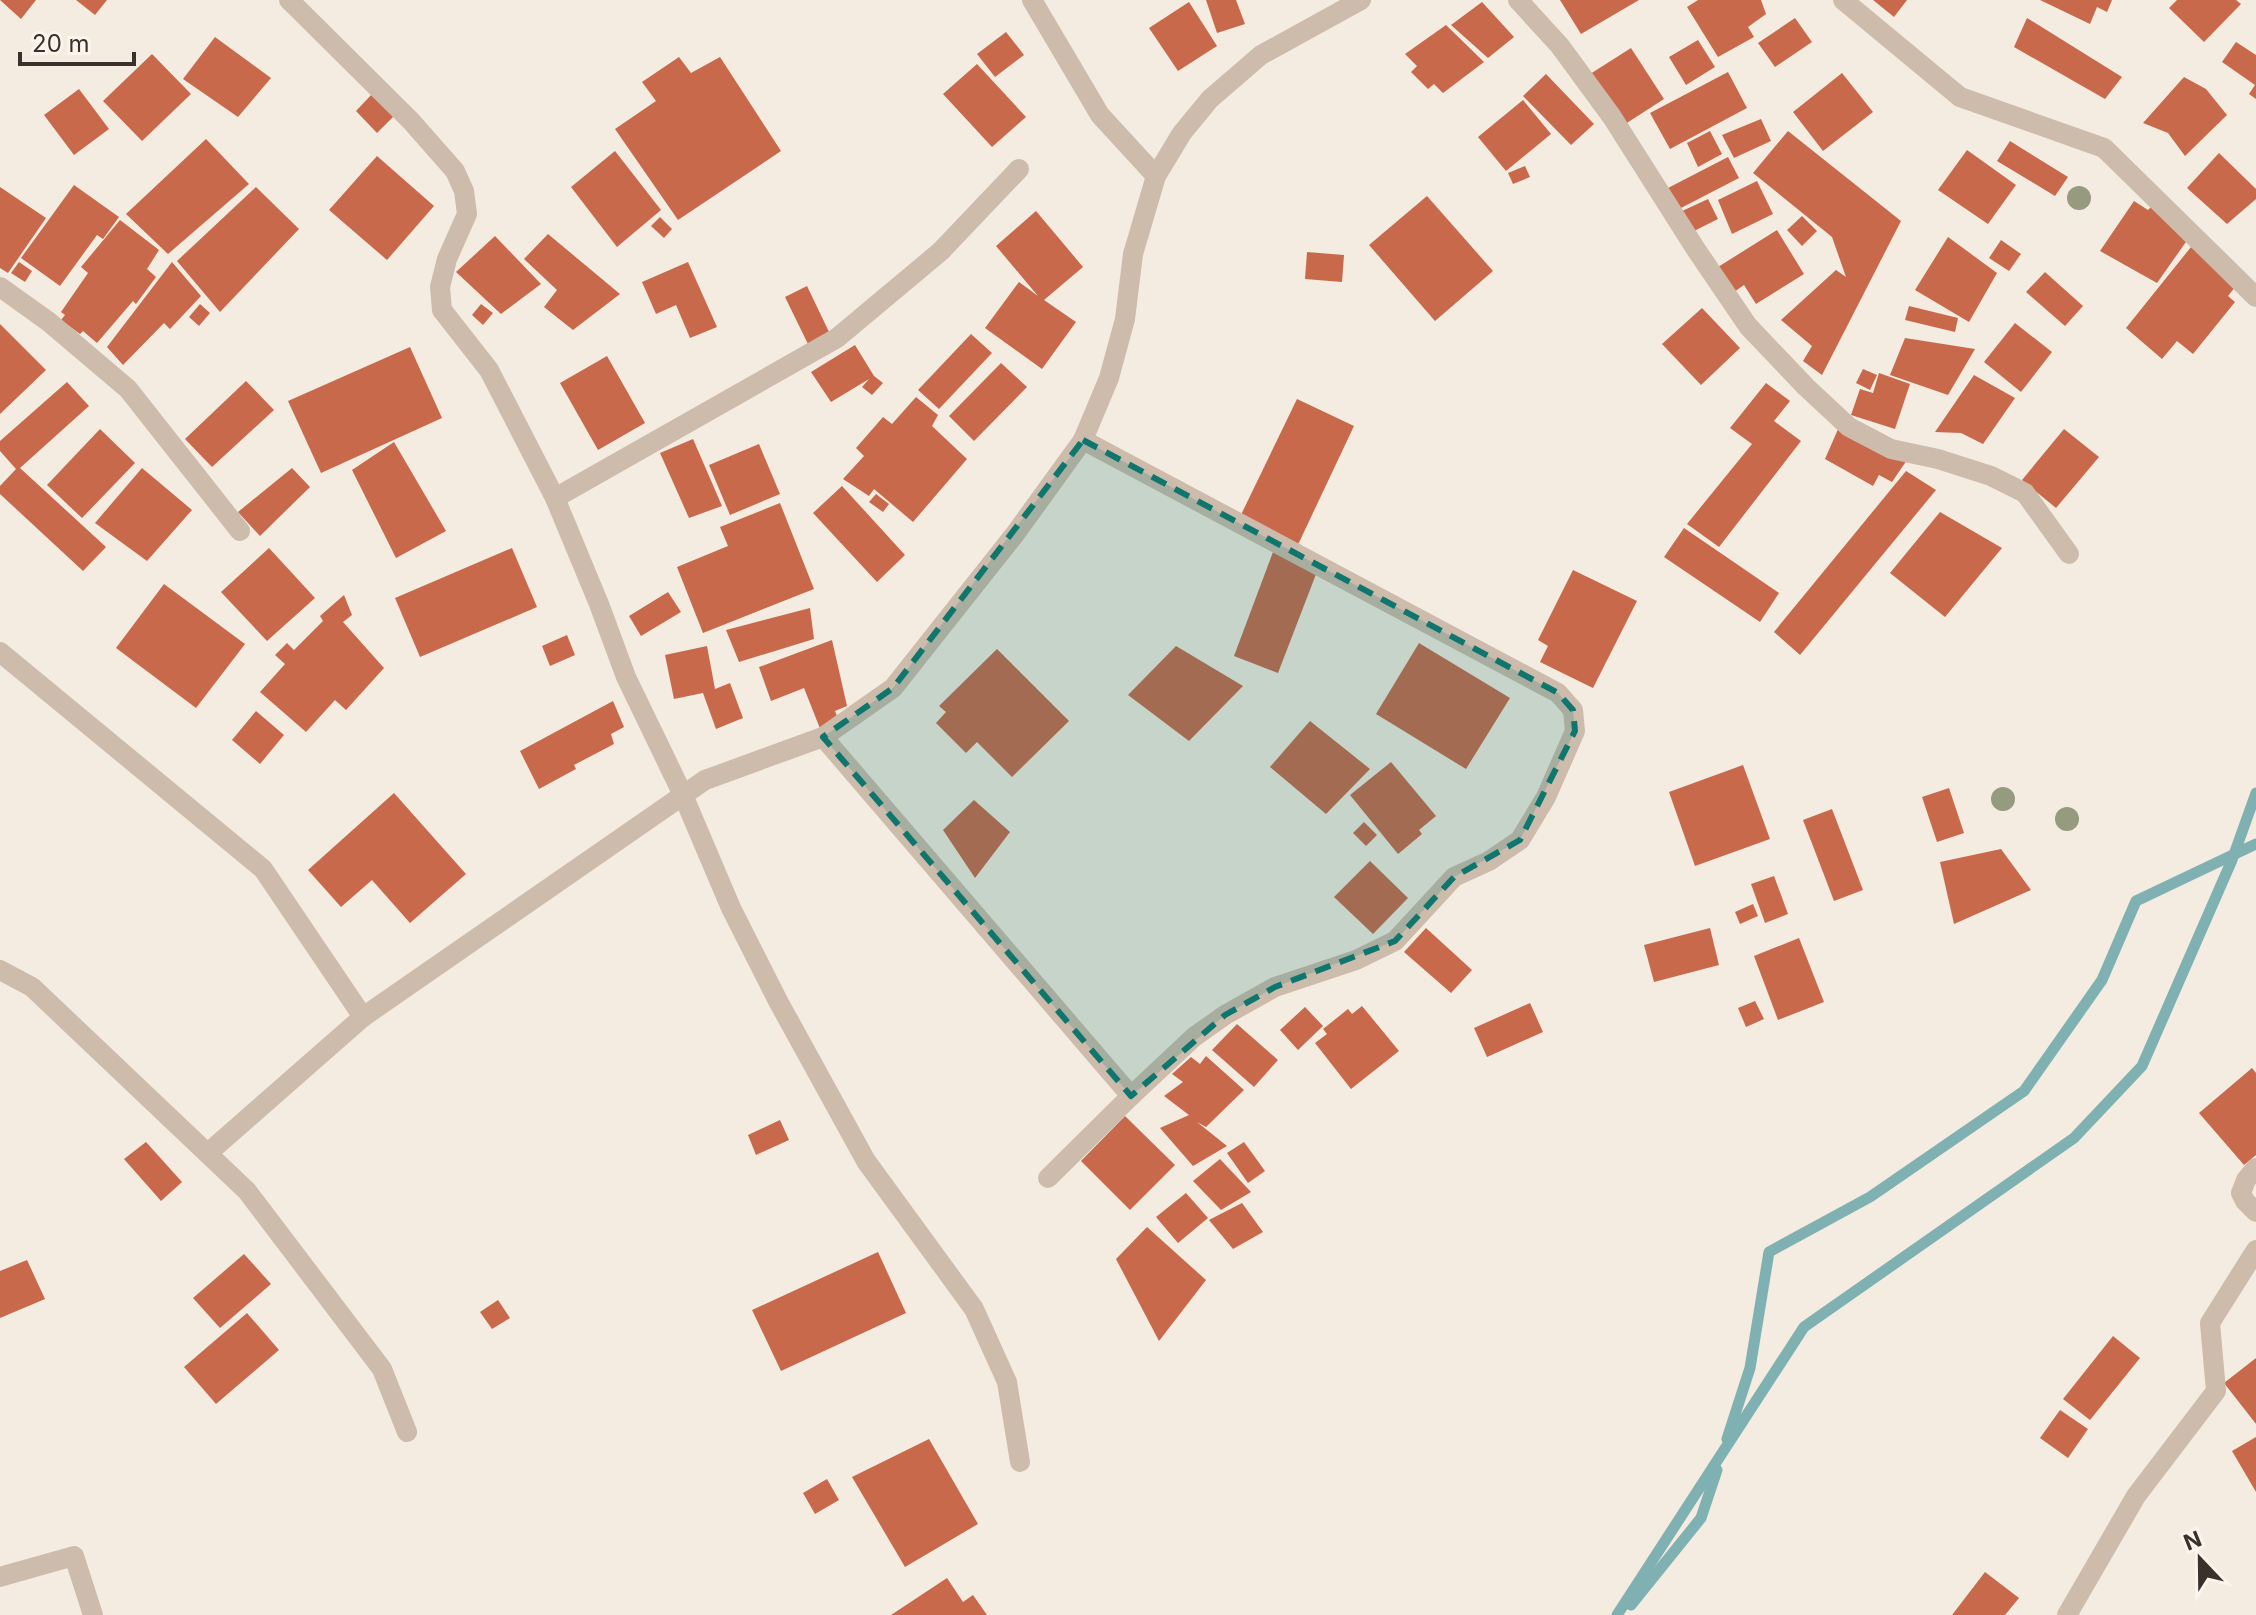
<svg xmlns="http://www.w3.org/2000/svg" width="2256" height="1615" font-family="Inter,sans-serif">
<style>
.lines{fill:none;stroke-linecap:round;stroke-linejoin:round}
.stream{stroke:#7fb0b2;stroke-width:11}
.building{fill:#c8694b}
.street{stroke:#cdbbac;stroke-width:20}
.tree{fill:#969b7f}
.marked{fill:#0f766e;fill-opacity:0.2;stroke:#0f766e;stroke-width:6;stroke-dasharray:16 10;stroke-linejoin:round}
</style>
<rect width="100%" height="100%" fill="#f4ebe1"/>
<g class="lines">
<g class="stream">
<polyline points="1727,1439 1750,1368 1769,1252 1870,1197 2024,1091 2102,980 2136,901 2256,844"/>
<polyline points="1631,1605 1701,1518 1717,1470"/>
<polyline points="1617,1615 1804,1327 2074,1138 2142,1066 2232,860 2256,793"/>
</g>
</g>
<g class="building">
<polygon points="0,0 36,0 21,19"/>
<polygon points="76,0 107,0 95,15"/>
<polygon points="1206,0 1236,0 1245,24 1217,33"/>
<polygon points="1560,0 1639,0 1581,34"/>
<polygon points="1698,0 1761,0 1766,14 1748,27 1754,37 1718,57 1687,7"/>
<polygon points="1873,0 1907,0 1894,17"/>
<polygon points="2040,0 2112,0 2107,12 2097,7 2090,24"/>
<polygon points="2177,0 2236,0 2241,4 2204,42 2169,8"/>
<polygon points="1189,2 1217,46 1178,71 1149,28"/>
<polygon points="1482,2 1514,37 1488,58 1451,25"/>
<polygon points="1795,18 1812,42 1775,67 1758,43"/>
<polygon points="2027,18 2122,77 2105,99 2014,47"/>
<polygon points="1446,25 1484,62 1443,93 1434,84 1428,89 1411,72 1417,66 1405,54"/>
<polygon points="1006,32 1024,55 995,77 977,54"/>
<polygon points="215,37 271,78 238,117 183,79"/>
<polygon points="1698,40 1715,67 1686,85 1669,57"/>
<polygon points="2236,42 2256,55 2256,99 2249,94 2255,85 2222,62"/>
<polygon points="1631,48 1664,99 1619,128 1587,76"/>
<polygon points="152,54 191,94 142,141 103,101"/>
<polygon points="679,57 691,73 720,57 781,151 678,220 615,129 656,101 642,82"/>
<polygon points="977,64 1026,117 992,147 943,94"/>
<polygon points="1728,72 1747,108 1670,149 1650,113"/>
<polygon points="1842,73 1873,112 1823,151 1793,112"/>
<polygon points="1546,74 1594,124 1571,145 1523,96"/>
<polygon points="2184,77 2206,89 2227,115 2185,156 2168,133 2143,123"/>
<polygon points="79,89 109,129 74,155 44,115"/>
<polygon points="374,92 396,114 377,133 356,111"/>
<polygon points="1523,100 1551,134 1506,171 1478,137"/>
<polygon points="1761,119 1771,141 1734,158 1722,135"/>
<polygon points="1710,131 1722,154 1698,167 1687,143"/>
<polygon points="1788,131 1901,221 1822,375 1803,361 1812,346 1781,320 1836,270 1846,277 1832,237 1753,173"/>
<polygon points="206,139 249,184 168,254 126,214"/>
<polygon points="2010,141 2068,177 2055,196 1997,161"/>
<polygon points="1967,150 2016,185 1988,224 1938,190"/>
<polygon points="615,151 661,210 617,247 571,187"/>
<polygon points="2219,153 2256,189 2256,199 2227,224 2187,188"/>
<polygon points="377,156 434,206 387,260 329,210"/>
<polygon points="1728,157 1739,178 1679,209 1668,188"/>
<polygon points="1525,166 1530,177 1513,184 1508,173"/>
<polygon points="1757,181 1773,214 1732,234 1718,200"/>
<polygon points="74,185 119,217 103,239 97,235 60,286 21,258"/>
<polygon points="0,187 46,218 8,273 0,268"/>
<polygon points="256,187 299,229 220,312 177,261"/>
<polygon points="1427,196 1493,271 1435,321 1369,245"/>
<polygon points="1708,199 1718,219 1690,233 1680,212"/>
<polygon points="2134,201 2148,210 2152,206 2188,239 2157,283 2100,251"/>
<polygon points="1036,211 1083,267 1044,300 1076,322 1042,369 985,328 1019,282 1038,296 996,246"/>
<polygon points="1802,216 1817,231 1802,246 1787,230"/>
<polygon points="660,217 672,229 664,238 651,226"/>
<polygon points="120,220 159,250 147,269 156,277 136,304 133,301 97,343 83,331 80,334 61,320 65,315 61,312 88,273 81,267"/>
<polygon points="1777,230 1804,274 1756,304 1744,285 1734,292 1718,267"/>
<polygon points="548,234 620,294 573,330 544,307 557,290 524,259"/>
<polygon points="495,236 541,284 501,314 456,272"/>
<polygon points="1948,237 1997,273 1969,322 1915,290"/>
<polygon points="2001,240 2021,254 2009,271 1989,258"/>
<polygon points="2191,247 2239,282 2228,296 2235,302 2193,354 2177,341 2162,359 2126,328"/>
<polygon points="1307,252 1344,255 1342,282 1305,279"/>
<polygon points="19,262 32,271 25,282 11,273"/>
<polygon points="172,262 201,296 170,329 164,323 123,365 107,347"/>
<polygon points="688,262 717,327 690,338 676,305 656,314 642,282"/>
<polygon points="2045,272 2083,306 2065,326 2026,292"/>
<polygon points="807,286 830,334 808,344 785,297"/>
<polygon points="200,304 210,313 199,326 189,317"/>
<polygon points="481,304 493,313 483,325 472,315"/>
<polygon points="1909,306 1958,318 1955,332 1905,320"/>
<polygon points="1702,308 1740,348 1701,385 1662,344"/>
<polygon points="2015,323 2052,352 2021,392 1984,362"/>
<polygon points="0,324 46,370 0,414"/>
<polygon points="971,334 992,353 939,409 918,390"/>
<polygon points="1905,338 1975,349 1948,395 1890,375"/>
<polygon points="855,345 874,376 883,383 872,395 862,387 869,379 831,402 811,372"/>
<polygon points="410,347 442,418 321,473 288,401"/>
<polygon points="607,356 645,423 598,450 560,383"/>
<polygon points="1001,363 1027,387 974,441 949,416"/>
<polygon points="1863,369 1877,375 1870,390 1856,383"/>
<polygon points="1879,373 1910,384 1895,429 1851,415 1860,389 1873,393"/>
<polygon points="1974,375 2015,398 1983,444 1961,433 1935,432"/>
<polygon points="246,381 274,410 212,467 185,439"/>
<polygon points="67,382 89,406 20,468 106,547 83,571 0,494 0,486 16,469 0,451 0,441"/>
<polygon points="1766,383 1790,401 1774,421 1801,441 1719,547 1687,524 1752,444 1730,428"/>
<polygon points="916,397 938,415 932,426 967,459 913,522 874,489 869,496 843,479 864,456 856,448 883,417 892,424"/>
<polygon points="1297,399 1354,426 1295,551 1237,523"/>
<polygon points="1839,427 1907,460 1892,482 1879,475 1873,486 1825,459"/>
<polygon points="100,429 135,463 82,518 47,485"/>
<polygon points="2064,429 2099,457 2056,508 2022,480"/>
<polygon points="693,439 722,506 689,518 660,453"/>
<polygon points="394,442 446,531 396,558 352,470"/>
<polygon points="759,444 780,494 730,515 709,465"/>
<polygon points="142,468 192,510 147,561 95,523"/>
<polygon points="292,468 310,487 260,536 238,512"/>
<polygon points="1906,471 1936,490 1800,655 1774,632"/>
<polygon points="842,486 905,555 877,582 813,513"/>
<polygon points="876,494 889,504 883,512 869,502"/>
<polygon points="780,503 814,589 703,633 677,567 728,546 720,527"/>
<polygon points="1940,512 2002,548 1945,617 1890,573"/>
<polygon points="1684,528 1779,593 1760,622 1664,557"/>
<polygon points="269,548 315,598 267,641 221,592"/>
<polygon points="512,548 537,607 420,657 395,598"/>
<polygon points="1273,552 1318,569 1278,673 1234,656"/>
<polygon points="1573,570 1637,601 1593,688 1540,662 1548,646 1538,640"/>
<polygon points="164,584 245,644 196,708 116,648"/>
<polygon points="668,592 681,612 641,636 629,616"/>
<polygon points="344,595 352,615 343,622 384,668 346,710 335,700 306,732 260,692 285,664 275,655 287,643 294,650 323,621 320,616"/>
<polygon points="810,608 814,639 739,662 726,630"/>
<polygon points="567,635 575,655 550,666 542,646"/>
<polygon points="832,640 847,706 835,711 840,724 821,731 804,688 771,701 759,667"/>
<polygon points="1419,643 1510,698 1466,769 1376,714"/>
<polygon points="707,646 715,689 730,683 743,718 716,729 703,693 674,699 665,655"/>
<polygon points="1176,646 1243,686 1189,741 1128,695"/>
<polygon points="997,649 1069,721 1012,777 977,742 966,753 936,723 946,712 939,706"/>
<polygon points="613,701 624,727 611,734 614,744 574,765 576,769 539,789 520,751"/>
<polygon points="256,711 284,735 260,764 232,740"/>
<polygon points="1310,721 1370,769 1326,814 1270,767"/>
<polygon points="1391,762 1436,816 1419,830 1422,834 1398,854 1350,795"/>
<polygon points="1743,765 1770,839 1695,866 1669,792"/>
<polygon points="1949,788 1964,833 1937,842 1922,797"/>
<polygon points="394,793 466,874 410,923 372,880 341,907 308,870"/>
<polygon points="974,800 1010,832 975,878 943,830"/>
<polygon points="1832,809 1863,890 1834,901 1803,820"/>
<polygon points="1364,822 1377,835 1366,846 1353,833"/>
<polygon points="2001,849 2031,890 1954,924 1940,862"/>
<polygon points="1370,861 1408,898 1373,934 1334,897"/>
<polygon points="1774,876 1788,914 1765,923 1751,884"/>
<polygon points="1753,904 1758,916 1740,924 1735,912"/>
<polygon points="1426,928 1472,970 1451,993 1404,952"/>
<polygon points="1710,928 1719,965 1654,982 1644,945"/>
<polygon points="1799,938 1824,1002 1778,1020 1754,956"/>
<polygon points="1755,1001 1764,1019 1746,1027 1738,1008"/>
<polygon points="1530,1003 1543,1032 1487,1057 1474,1028"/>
<polygon points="1362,1006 1399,1051 1351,1089 1315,1043 1327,1034 1323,1029 1348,1009 1352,1014"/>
<polygon points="1305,1007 1323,1026 1298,1050 1280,1030"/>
<polygon points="1237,1024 1278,1060 1254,1087 1212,1050"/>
<polygon points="1206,1056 1244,1090 1206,1127 1197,1122 1227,1146 1193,1166 1160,1128 1189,1115 1164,1096 1183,1082 1172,1074 1191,1057 1200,1064"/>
<polygon points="2252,1068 2256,1073 2256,1155 2244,1165 2199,1113"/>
<polygon points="1125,1116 1175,1165 1130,1210 1081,1161"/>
<polygon points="780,1120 789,1140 756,1155 748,1135"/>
<polygon points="146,1142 182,1182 161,1201 124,1159"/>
<polygon points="1244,1142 1265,1171 1248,1183 1227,1153"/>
<polygon points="1220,1159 1251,1192 1221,1210 1193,1181"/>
<polygon points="1186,1193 1208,1218 1178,1243 1156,1217"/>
<polygon points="1242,1203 1263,1232 1233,1249 1209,1220"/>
<polygon points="1147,1227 1206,1280 1159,1341 1116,1259"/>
<polygon points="878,1252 906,1313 781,1371 752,1310"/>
<polygon points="244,1254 271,1284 220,1328 193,1298"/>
<polygon points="27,1260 45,1299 0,1318 0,1271"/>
<polygon points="498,1300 510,1318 492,1329 480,1312"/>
<polygon points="247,1313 279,1350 216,1404 184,1367"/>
<polygon points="2113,1336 2140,1358 2090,1420 2063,1399"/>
<polygon points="2256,1358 2256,1424 2224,1383"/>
<polygon points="2060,1410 2088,1429 2068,1458 2040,1438"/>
<polygon points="2256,1437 2256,1492 2232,1451"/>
<polygon points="929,1439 978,1524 905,1567 852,1477"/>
<polygon points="827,1479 839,1500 815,1514 803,1493"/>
<polygon points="1985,1572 2019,1598 2005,1615 1952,1615"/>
<polygon points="947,1578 963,1602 973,1595 987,1615 891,1615"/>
</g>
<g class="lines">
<g class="street">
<polyline points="289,0 411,121 455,171 464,191 467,214 447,259 440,287 442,310 489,370 555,498 599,604 626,677 683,795 731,908 778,1001 866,1161 974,1309 1007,1382 1020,1462"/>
<polyline points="1032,0 1100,115 1156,176"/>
<polyline points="1518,0 1560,46 1612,117 1697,251 1748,326 1806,387 1849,427 1891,449 1938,459 1991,476 2025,493 2069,554"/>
<polyline points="1843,0 1960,97 2104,148 2256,297"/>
<polyline points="0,287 49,322 128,389 240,531"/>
<polyline points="555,498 837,338 941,251 1019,169"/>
<polyline points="0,652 263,869 363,1017"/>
<polyline points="823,737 1131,1096"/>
<polyline points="0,970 32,987 247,1191 382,1369 407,1432"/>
<polyline points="208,1153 363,1017 705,780 823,737 893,688 1015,534 1083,440 1109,378 1125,319 1133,254 1156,176 1182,133 1210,99 1261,55 1361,0"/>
<polyline points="2256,1168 2246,1180 2241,1193 2245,1201 2256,1212"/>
<polyline points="1048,1178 1131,1096 1194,1037 1225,1015 1275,987 1356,960 1395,941 1454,877 1489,861 1520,840 1546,797 1575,731 1573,710 1558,693 1083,440"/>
<polyline points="0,1577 74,1556 93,1615"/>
<polyline points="2067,1615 2136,1496 2216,1391 2210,1323 2256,1250"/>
</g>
</g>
<g class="tree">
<circle cx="2079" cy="198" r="12"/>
<circle cx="2003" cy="799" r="12"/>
<circle cx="2067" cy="819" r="12"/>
</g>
<path class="marked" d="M1083 440 1558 693 1573 710 1575 731 1520 840 1454 877 1395 941 1275 987 1225 1015 1131 1096 823 737 893 688Z"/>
<g transform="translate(2200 1559) rotate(338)" stroke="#fbf5ee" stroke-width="6" paint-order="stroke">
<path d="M0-6L14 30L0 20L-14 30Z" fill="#3b302b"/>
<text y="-12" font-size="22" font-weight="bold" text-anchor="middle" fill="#3b302b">N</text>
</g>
<path d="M20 52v12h114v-12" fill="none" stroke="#3b302b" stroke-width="4"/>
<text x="32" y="52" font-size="24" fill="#3b302b" stroke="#fbf5ee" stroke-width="6" paint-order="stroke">20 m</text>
</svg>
